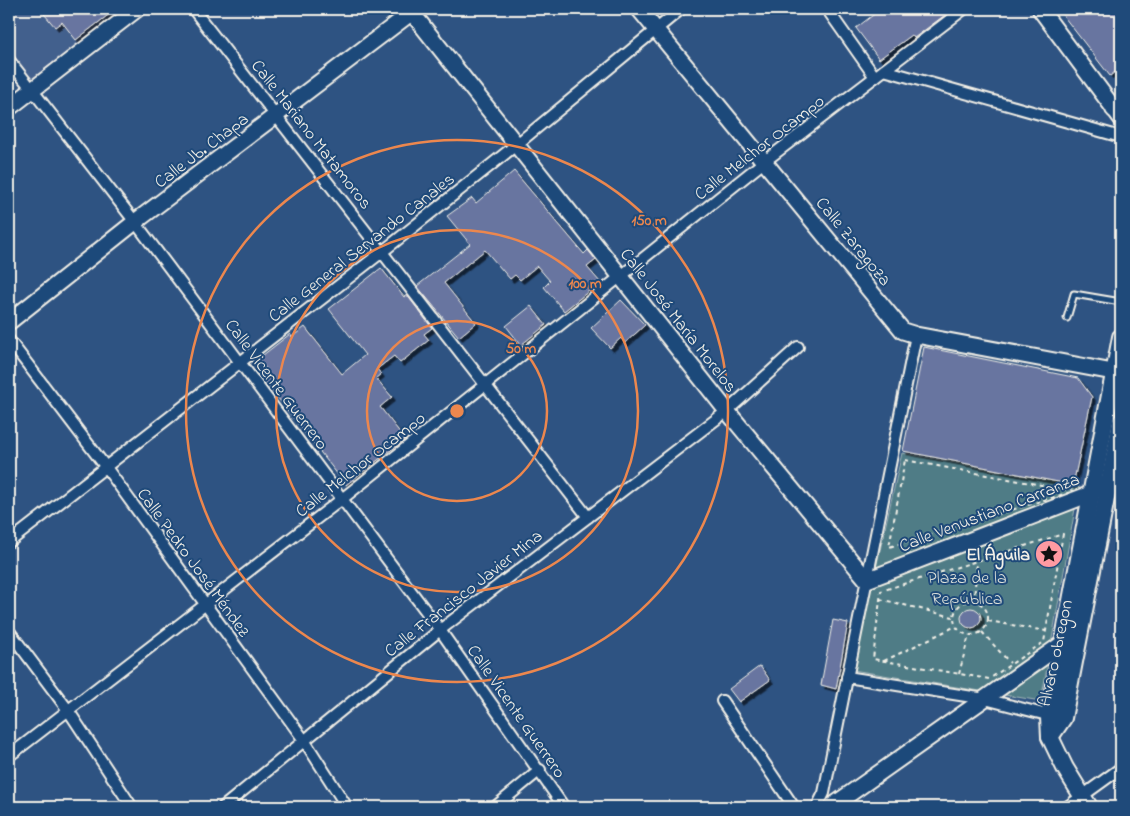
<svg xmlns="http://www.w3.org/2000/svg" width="1130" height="816" font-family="'Indie Flower',sans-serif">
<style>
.built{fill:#43608d}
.green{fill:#4f7c86;stroke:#a2b6b7}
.building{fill:#6875a0;stroke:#f4f1e8;filter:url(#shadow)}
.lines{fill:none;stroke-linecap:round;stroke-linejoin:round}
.service-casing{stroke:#f4f1e8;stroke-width:9}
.minor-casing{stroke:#f4f1e8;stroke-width:14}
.secondary-casing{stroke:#f4f1e8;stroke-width:19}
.primary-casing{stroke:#f4f1e8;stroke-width:20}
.path{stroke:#f4f1e8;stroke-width:2;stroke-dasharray:4 4;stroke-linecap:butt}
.service{stroke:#1f4a7a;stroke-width:5}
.minor{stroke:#1f4a7a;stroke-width:10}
.secondary{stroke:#1f4a7a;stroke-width:15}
.primary{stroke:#1f4a7a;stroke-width:16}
.ring{fill:none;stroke:#ec874e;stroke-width:2.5}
.labels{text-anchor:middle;stroke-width:4;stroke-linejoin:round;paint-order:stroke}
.street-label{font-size:18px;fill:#f4f1e8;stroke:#1f4a7a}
.poi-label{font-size:18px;font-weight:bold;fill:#f4f1e8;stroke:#1f4a7a;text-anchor:end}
.park-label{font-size:18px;fill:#dbdfd9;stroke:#1f4a7a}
.centre{fill:#ec874e;stroke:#1f4a7a;stroke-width:2.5}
.ring-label{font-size:15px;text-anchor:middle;font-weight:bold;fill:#ec874e;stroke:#1f4a7a;stroke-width:4;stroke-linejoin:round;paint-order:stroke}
</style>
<defs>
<filter id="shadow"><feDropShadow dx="3.5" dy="3.5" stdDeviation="0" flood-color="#0009"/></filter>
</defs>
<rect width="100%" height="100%" fill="#2e5382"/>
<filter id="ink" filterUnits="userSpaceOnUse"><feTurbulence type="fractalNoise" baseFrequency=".02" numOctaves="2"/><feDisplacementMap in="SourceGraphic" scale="10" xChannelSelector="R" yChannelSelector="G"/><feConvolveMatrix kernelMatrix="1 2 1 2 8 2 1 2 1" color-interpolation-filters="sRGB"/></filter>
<g filter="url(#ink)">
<polygon class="built" points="9,9 121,9 31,80 9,52"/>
<polygon class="green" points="902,453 1079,486 1041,701 853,670"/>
<g class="building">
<polygon points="40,9 116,9 76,40 62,22 55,27"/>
<polygon points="881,9 953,9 914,38 912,35 879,59 856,28"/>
<polygon points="1058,9 1121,9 1121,67 1110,76"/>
<polygon points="514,171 584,254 588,250 596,260 587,267 600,282 564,311 544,287 550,281 537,266 520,280 515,275 510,279 485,250 444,283 476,323 459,337 417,286 470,244 447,216 472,198 476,203"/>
<polygon points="381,268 404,297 407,295 432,328 424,334 429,340 400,363 394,356 377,369 381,374 376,378 392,397 380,407 405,439 346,485 260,375 267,370 258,359 290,334 292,337 305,327 342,374 365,355 329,309"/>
<polygon points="621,300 645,325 625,343 621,338 610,348 591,328"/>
<polygon points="531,306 546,325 521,345 506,326"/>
<polygon points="924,347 1078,378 1092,397 1073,485 903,451"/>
<circle cx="971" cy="618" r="10"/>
<polygon points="833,620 848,623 836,689 821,685"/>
<polygon points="760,666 770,680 739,702 729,689"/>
</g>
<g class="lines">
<defs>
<polyline id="service" points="1067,318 1074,294 1121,302"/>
<g id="minor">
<polyline points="193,9 588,517"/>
<polyline points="827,9 875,77"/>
<polyline points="9,60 135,222 440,630 564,807"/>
<polyline points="884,70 1121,137"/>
<polyline points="9,340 105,466 304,740 347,807"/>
<polyline points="9,542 382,252 516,145 681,9"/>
<polyline points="9,631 68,710 132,807"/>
<polyline points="847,677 985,699 1055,717"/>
<polyline points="722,701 794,807"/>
<polyline points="9,756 342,499 765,161 964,9"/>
<polyline points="223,807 440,630 727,411 798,347"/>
<polyline points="495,807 540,770"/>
<polyline points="817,807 824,793 916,335"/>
<polyline points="1067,807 1121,768"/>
</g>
<g id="secondary">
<polyline points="409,9 727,411 867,580 1090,494 1100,486"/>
<polyline points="639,9 903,331 916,335 1113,372"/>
<polyline points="1040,9 1121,118"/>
<polyline points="9,108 137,9"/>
<polyline points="9,322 135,222 416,9"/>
<polyline points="831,807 1062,644"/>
</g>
<g id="primary">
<polyline points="1114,109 1121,108"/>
<polyline points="1050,737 1063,718 1121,422"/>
<polyline points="1089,807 1065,768 1050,737 1049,717 1121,337"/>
</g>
</defs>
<use href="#service" class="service-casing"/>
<use href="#minor" class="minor-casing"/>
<use href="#secondary" class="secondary-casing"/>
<use href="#primary" class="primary-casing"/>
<g class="path">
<polygon points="905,460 1074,491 889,547"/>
<polygon points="1063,534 1044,642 989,679 873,659 881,591"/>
<polyline points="880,599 953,617"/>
<circle cx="971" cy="618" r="17"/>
<polyline points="974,601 977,561"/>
<polyline points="988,621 1046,631"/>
<polyline points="982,632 1010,663"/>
<polyline points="884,661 956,626"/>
<polyline points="959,674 969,635"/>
</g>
<use href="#service" class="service"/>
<use href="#minor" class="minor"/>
<use href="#secondary" class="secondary"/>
<use href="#primary" class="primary"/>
</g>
</g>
<g class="ring">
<circle cx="457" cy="411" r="90"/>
<circle cx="457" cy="411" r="181"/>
<circle cx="457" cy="411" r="271"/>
</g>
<defs>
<symbol id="sight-disc" viewBox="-11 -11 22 22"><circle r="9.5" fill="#ff9aa2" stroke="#1f4a7a"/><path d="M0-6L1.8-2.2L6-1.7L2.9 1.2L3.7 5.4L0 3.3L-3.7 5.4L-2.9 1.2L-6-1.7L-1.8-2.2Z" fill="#111"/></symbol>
</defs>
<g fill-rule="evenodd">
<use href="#sight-disc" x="1033" y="538" width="32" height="32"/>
</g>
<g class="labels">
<g class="street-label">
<text transform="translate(312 134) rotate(52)" y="6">Calle Mariano Matamoros</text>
<text transform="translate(759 147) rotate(-38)" y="6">Calle Melchor Ocampo</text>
<text transform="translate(201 150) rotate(-37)" y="6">Calle Jb. Chapa</text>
<text transform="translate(854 241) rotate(51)" y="6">Calle Zaragoza</text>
<text transform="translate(361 247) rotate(-38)" y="6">Calle General Servando Canales</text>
<text transform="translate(679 320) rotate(52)" y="6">Calle José María Morelos</text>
<text transform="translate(277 384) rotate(53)" y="6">Calle Vicente Guerrero</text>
<text transform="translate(360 464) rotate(-38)" y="6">Calle Melchor Ocampo</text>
<text transform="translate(989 512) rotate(-21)" y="6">Calle Venustiano Carranza</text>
<text transform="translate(194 562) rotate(54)" y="6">Calle Pedro José Méndez</text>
<text transform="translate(463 593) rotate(-38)" y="6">Calle Francisco Javier Mina</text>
<text transform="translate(1055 653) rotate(-78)" y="6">Alvaro obregon</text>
<text transform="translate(517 711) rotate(55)" y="6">Calle Vicente Guerrero</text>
</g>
<g class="poi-label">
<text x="1030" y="560">El Águila</text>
</g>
<g class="park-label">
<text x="967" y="583">Plaza de la<tspan x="967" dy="21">República</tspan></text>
</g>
</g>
<circle cx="457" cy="411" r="8" class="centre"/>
<g class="ring-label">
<text x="649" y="225">150 m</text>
<text x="585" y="288">100 m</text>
<text x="521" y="353">50 m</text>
</g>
<rect width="1130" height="816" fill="none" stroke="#1f4a7a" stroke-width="30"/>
<rect x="15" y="15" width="1100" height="786" fill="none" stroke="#f4f1e8" stroke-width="2" filter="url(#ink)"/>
</svg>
